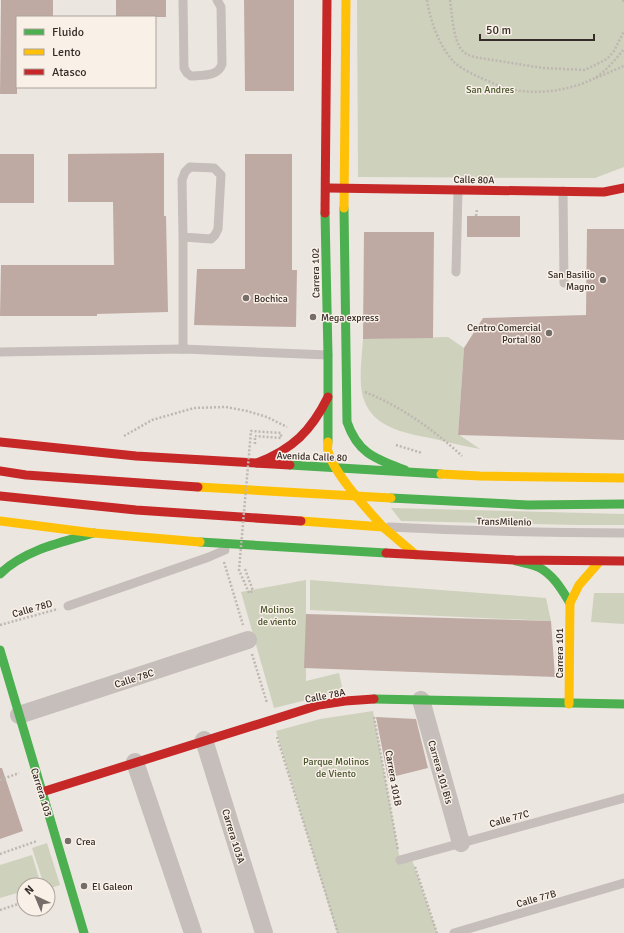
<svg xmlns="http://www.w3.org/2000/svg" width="624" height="933" font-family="Signika,sans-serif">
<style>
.green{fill:#ced1bb}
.building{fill:#bfaaa3}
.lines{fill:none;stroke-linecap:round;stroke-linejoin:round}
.path{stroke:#beb7b2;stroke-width:2.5;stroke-dasharray:2 2;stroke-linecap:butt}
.lane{stroke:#c5beba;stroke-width:9}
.street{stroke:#c5beba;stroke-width:18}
.fast{stroke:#4caf50;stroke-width:9}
.slow{stroke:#ffc107;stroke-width:9}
.jam{stroke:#c62828;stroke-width:9}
.path-bridge{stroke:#beb7b2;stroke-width:2.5;stroke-dasharray:2 2;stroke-linecap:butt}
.poi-dot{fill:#766d69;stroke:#f9f0e8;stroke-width:1.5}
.labels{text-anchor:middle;stroke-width:3;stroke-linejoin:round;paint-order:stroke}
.park-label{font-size:10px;fill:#48542c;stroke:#f9f0e8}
.street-label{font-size:10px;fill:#362c28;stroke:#f9f0e8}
.poi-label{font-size:10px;fill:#362c28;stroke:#f9f0e8;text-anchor:start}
</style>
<rect width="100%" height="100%" fill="#ece6e1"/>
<g class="green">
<polygon points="357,0 624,0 624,167 595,178 358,177"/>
<path d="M448 337 464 348 458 434 480 449C465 446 450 443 435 439 409 434 374 429 364 400 358 383 362 357 363 339Z"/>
<polygon points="391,508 624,514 624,525 578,525 401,521"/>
<polygon points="306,580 306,681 339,673 343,691 274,708 241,592"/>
<polygon points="310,580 546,598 551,621 310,610"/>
<polygon points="594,593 624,593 624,624 591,622"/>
<polygon points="373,711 400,860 411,857 437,933 337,933 276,731 320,719"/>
<polygon points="47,843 60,885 48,889 48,885 44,885 32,848"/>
<polygon points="32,855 41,885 24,885 24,891 0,898 0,865"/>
</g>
<g class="building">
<polygon points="1,0 53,0 53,17 17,17 17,94 0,94"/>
<rect x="116" y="0" width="50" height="17"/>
<polygon points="244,0 294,0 294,91 245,91"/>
<polygon points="164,153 164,216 166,216 168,312 97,314 97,316 0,316 1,265 114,265 113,202 68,202 68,154"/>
<rect x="0" y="154" width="34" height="49"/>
<polygon points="245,154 292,154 292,270 297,270 296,327 194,325 197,269 245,269"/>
<rect x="467" y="216" width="53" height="21"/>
<polygon points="587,229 624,229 624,440 458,435 464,348 483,318 586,315"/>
<polygon points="364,232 434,232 433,338 363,339"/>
<polygon points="306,614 551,621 555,677 304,668"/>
<polygon points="376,717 416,719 428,768 388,778"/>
<polygon points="0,768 2,768 23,831 0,839"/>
</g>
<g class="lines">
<g class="path">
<path d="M427 0C430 21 439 45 453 61 460 68 472 74 481 78 491 82 500 87 510 89 536 95 567 91 591 80 604 74 615 60 624 49"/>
<path d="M450 0C452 13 453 38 461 49 465 55 473 57 480 58L543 68 585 70 607 59 614 51 624 31"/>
<polyline points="623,0 624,4"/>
<polyline points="596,78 624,66"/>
<polyline points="476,216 477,209"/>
<path d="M365 392C402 407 434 430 462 456"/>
<polyline points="124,436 152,420 194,408 226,407 247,411 267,417 287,427"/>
<polyline points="255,444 255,436"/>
<polyline points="396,445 422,453"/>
<polyline points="224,562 243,625"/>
<polyline points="0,625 58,609"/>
<polyline points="252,654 267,703"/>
<polyline points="374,717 398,850"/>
<polyline points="277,737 338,933"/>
<polyline points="0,780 19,773"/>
<polyline points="0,854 37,841"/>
<polyline points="415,867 437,933"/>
<polyline points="0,910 24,902"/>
</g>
<g class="lane">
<path d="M183 0 184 68 187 73 191 76C202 75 218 77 222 64L221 7 217 0"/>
<polyline points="563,191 564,283"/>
<polyline points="456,272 458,190"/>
<polyline points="183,349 183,237 182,180 185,172 190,167 214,168 221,175 218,229 215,235 211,239 183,237"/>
<polyline points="0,352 183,349 328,355"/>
<path d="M389 527C467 531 545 533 624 533"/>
<polyline points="68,606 209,557 225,550"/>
<polyline points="400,860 624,798"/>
<polyline points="454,933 624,883"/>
</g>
<g class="street">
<polyline points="421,700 461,843"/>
<polyline points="19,715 248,640"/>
<polyline points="204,740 264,933"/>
<polyline points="135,762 193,933"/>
</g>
<g class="fast">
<path d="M344 208 347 422C358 454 376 459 405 470"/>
<polyline points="325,213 328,355 328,442"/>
<polyline points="290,465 441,474"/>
<polyline points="391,498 528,505 624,504"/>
<polyline points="200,542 386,553"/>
<path d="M516 561C523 563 531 564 538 567 553 574 562 590 570 603"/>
<path d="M0 574C24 550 62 542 94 533"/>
<polyline points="0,650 84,933"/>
<polyline points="374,699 624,704"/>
</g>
<g class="slow">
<polyline points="344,208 346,0"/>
<path d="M328 442C328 445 327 449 328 451 334 474 367 509 383 527"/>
<polyline points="441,474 480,476 624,478"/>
<polyline points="198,487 391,498"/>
<polyline points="0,521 94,533 200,542"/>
<polyline points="301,521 383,527 416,555"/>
<polyline points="569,704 570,603 579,585 600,561"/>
</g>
<g class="jam">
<polyline points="329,188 604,192 624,188"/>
<polyline points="325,213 327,0"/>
<polyline points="0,442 136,456 290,465"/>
<path d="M257 463C293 449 311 431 328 397"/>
<polyline points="0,471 26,475 198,487"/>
<polyline points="0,496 136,510 301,521"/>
<polyline points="386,553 515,560 624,561"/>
<polyline points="42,792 319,705 345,701 374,699"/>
</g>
<polyline class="path-bridge" points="245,569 253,591 249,593 239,570 251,431 281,433 281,438 255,436"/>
</g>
<g class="poi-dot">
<circle cx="603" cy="280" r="4"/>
<circle cx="246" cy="298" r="4"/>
<circle cx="313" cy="317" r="4"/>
<circle cx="549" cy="333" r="4"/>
<circle cx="68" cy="841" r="4"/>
<circle cx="84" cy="886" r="4"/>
</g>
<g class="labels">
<g class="park-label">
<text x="490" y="93">San Andres</text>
<text x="277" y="613">Molinos<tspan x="277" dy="12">de viento</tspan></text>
<text x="336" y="765">Parque Molinos<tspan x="336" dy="12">de Viento</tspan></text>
</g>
<g class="street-label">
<text transform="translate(474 179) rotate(1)" y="4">Calle 80A</text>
<text transform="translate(315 273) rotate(-91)" y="4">Carrera 102</text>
<text transform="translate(312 456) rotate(2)" y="4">Avenida Calle 80</text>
<text transform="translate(504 521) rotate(1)" y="4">TransMilenio</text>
<text transform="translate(32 608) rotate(-16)" y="4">Calle 78D</text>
<text transform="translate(559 653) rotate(-90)" y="4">Carrera 101</text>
<text transform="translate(134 678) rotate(-18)" y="4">Calle 78C</text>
<text transform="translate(325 695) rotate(-11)" y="4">Calle 78A</text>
<text transform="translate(441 772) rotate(74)" y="4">Carrera 101 Bis</text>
<text transform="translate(394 778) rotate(80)" y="4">Carrera 101B</text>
<text transform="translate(42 792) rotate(73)" y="4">Carrera 103</text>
<text transform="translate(509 818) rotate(-16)" y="4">Calle 77C</text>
<text transform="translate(234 836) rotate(73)" y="4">Carrera 103A</text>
<text transform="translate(536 898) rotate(-16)" y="4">Calle 77B</text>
</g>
<g class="poi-label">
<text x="595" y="278" text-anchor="end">San Basilio<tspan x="595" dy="12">Magno</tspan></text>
<text x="254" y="302">Bochica</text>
<text x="321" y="321">Mega express</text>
<text x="541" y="331" text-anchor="end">Centro Comercial<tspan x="541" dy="12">Portal 80</tspan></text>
<text x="76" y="845">Crea</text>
<text x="92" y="890">El Galeon</text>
</g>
</g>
<rect x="16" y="16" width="140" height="72" fill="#f9f0e8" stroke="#aba29b"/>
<rect x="24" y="29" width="20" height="6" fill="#4caf50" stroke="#aba29b"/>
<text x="52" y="36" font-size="12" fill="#362c28">Fluido</text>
<rect x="24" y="49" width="20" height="6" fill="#ffc107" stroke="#aba29b"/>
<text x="52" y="56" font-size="12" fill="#362c28">Lento</text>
<rect x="24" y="69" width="20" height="6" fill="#c62828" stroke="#aba29b"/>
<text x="52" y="76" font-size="12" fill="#362c28">Atasco</text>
<g transform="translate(36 897) rotate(316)"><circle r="19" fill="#f9f0e8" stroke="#aba29b"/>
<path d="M0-3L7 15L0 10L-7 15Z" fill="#766d69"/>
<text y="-6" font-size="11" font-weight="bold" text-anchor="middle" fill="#362c28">N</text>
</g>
<path d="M480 34v6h114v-6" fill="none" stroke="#362c28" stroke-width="2"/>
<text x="486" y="34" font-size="12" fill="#362c28" stroke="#f9f0e8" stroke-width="3" paint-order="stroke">50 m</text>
</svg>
